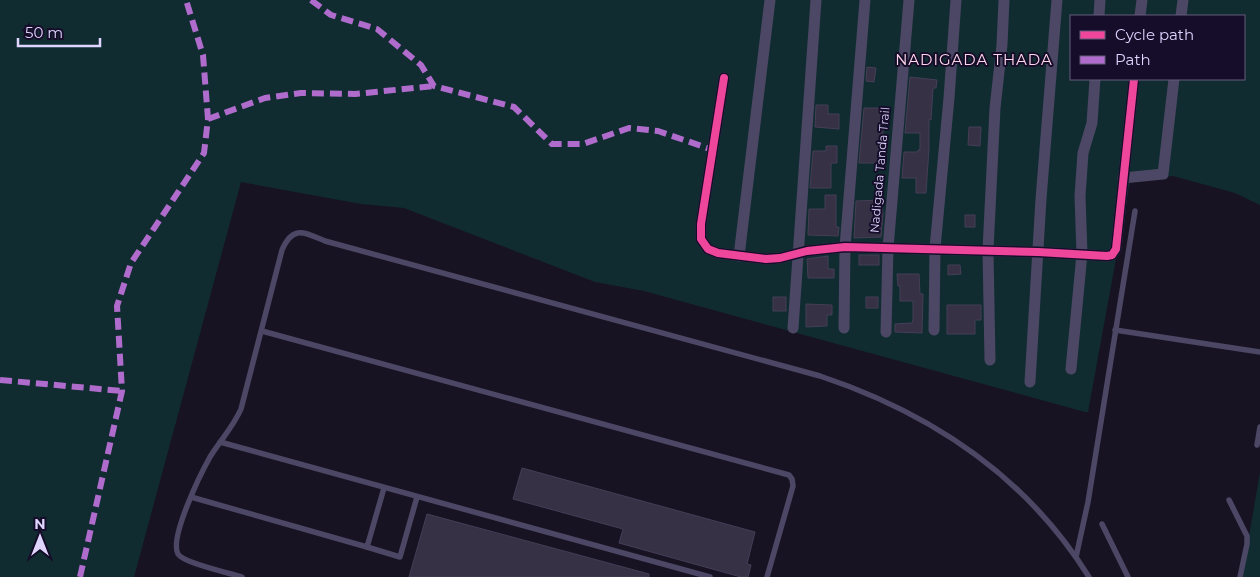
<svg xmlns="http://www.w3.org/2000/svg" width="1260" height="577" font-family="Montserrat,sans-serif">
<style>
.green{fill:#102c31;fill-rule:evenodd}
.building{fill:#373145;stroke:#453e57}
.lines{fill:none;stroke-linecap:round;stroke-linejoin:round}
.lane{stroke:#4c4764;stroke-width:5.5}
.street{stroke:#4c4764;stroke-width:11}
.quiet{stroke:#b06ccc;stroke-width:6;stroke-dasharray:12 6;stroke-linecap:butt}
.cycleway-casing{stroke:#150d29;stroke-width:11}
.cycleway{stroke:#ed469a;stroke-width:8}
.labels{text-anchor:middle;stroke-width:4;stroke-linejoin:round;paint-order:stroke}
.street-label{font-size:12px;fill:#dfd5ff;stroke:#150d29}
.quarter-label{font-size:15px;letter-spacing:1px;fill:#ffd7eb;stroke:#150d29}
</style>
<rect width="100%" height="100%" fill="#181323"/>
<g class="green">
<path d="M0 0H1260V205L1235 193 1173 176 1130 182 1088 412H1085L644 291 595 282 404 208 361 204 241 182 134 577H0ZM1071 16H1244V79H1071Z"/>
<polygon points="1260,472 1260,577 1242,577"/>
</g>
<g class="building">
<polygon points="867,67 876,68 874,82 866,81"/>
<polygon points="910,77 937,80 936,88 933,88 931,120 929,119 929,148 926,193 916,193 916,178 902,178 904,152 918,152 918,150 920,150 920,133 905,133"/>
<polygon points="816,105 828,105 828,114 839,114 839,129 815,127"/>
<polygon points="864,108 881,108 883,131 882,146 878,146 879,163 859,163"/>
<polygon points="969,127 981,127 980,146 968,145"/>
<polygon points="826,146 837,146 837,163 831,163 831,188 810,188 813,151 826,151"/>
<polygon points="825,195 836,195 836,227 839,227 838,236 808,235 809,209 825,209"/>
<polygon points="882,200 883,214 881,237 854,238 856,201"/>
<rect x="965" y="215" width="10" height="12"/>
<rect x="859" y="255" width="20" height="10"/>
<polygon points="828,256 828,269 834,269 834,278 808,278 807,259"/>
<polygon points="948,265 960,265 961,274 948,275"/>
<polygon points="897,274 919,274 920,294 923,294 922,333 895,332 895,324 912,323 913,320 913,301 900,301 900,286 898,286"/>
<rect x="773" y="297" width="13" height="14"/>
<rect x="866" y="297" width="12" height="11"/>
<polygon points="806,304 832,305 832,315 827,315 827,326 806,327"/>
<polygon points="947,305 981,305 981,320 975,320 975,334 947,334"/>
<polygon points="522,468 755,532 747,564 751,565 748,577 741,577 619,543 623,529 513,499"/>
<polygon points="427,514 649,574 649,577 409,577"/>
</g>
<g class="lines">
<g class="lane">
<polyline points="1115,330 1260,352"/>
<polyline points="262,331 789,475 792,479 793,486 767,577"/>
<polyline points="220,442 710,577"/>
<polyline points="1257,445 1260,427"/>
<polyline points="191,497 367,547 384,488"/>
<polyline points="1229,500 1247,536 1247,544 1240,577"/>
<polyline points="1102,524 1128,577"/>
<polyline points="367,547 400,557 417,497"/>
<polyline points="1076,557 1088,502 1135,211"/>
<path d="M242 577C230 573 183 563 178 554 169 538 201 473 210 457 220 441 233 427 241 409L282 250C293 224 305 233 325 241L820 376C931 413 1026 476 1089 577"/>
</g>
<g class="street">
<polyline points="1099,16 1100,0"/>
<polyline points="1140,16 1142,0"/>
<polyline points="1181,16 1183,0"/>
<polyline points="724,78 701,224 701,239 708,249 718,253 766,259 780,258 807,251 845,247 1038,252 1107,256 1112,255 1116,249 1134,79"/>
<polyline points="1123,178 1163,174 1174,79"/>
<polyline points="739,256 770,0"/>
<polyline points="793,328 816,0"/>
<polyline points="844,328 845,247 865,0"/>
<polyline points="934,330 935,248 949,98 956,0"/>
<polyline points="886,332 888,248 909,0"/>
<polyline points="990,360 988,250 995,108 1002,45 1004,0"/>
<polyline points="1071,369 1082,254 1080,196 1083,153 1092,123 1095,79"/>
<polyline points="1030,382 1041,199 1057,0"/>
</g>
<g class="quiet">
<polyline points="311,0 331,15 377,29 421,65 434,86 514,107 552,144 583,144 629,128 658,131 713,150"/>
<polyline points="208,119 265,98 301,93 355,94 434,86"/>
<polyline points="0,380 122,391"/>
<polyline points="80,577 122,391 117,306 131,263 204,153 208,119 203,55 186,0"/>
</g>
<defs>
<polyline id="cycleway" points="724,78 701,224 701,239 708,249 718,253 766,259 780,258 807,251 845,247 1038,252 1107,256 1112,255 1116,249 1134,79"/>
</defs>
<use href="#cycleway" class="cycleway-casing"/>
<use href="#cycleway" class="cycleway"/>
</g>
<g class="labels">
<g class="street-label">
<text transform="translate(880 170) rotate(-85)" y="4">Nadigada Tanda Trail</text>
</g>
<g class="quarter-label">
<text x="974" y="65">NADIGADA THADA</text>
</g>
</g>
<rect x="1070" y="15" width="175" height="65" fill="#150d29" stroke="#665d7f"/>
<rect x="1080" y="31" width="25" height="8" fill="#ed469a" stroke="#665d7f"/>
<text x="1115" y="40" font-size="15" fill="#dfd5ff">Cycle path</text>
<rect x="1080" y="56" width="25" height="8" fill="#b06ccc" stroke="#665d7f"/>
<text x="1115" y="65" font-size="15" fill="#dfd5ff">Path</text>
<g transform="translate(40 537)" stroke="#150d29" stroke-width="4" paint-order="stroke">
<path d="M0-4L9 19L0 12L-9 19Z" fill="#dfd5ff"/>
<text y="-8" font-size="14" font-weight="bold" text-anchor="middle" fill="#dfd5ff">N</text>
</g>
<path d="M18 38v8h82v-8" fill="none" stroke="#dfd5ff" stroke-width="2.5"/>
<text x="25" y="38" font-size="15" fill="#dfd5ff" stroke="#150d29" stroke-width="4" paint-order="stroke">50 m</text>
</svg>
